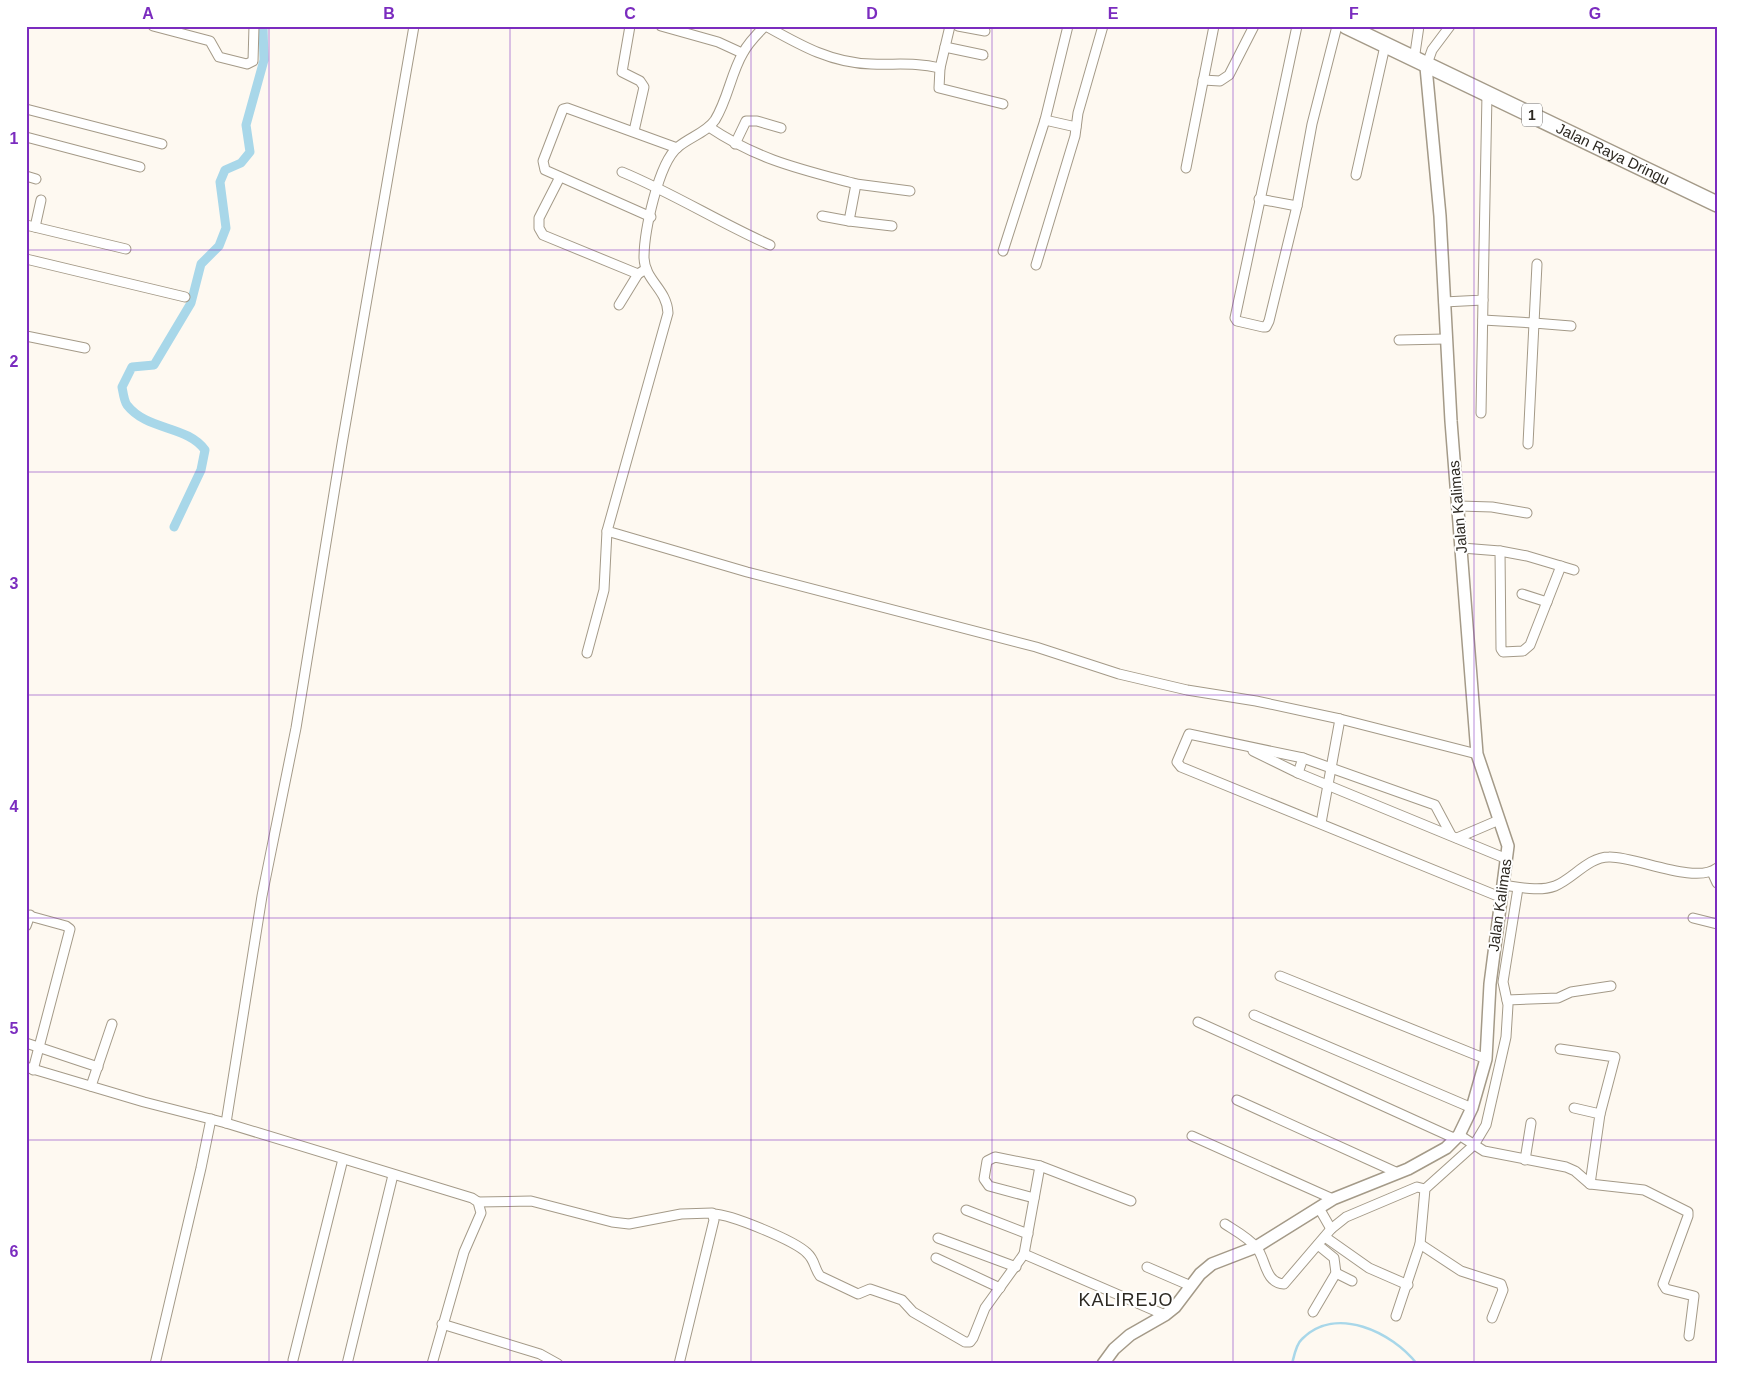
<svg xmlns="http://www.w3.org/2000/svg" width="1743" height="1390" font-family="Helvetica,sans-serif">
<style>
.lines{fill:none;stroke-linecap:round;stroke-linejoin:round}
.stream{stroke:#a8d7e9;stroke-width:2.5}
.canal{stroke:#a8d7e9;stroke-width:9}
.minor-casing{stroke:#a49a88;stroke-width:11}
.tertiary-casing{stroke:#a49a88;stroke-width:14}
.trunk-casing{stroke:#a49a88;stroke-width:18}
.minor{stroke:#fff;stroke-width:9}
.tertiary{stroke:#fff;stroke-width:11}
.trunk{stroke:#fff;stroke-width:15}
.grid{fill:none;stroke:#7b2cbf;stroke-width:1;stroke-opacity:0.55}
.labels{text-anchor:middle;stroke-width:4;stroke-linejoin:round;paint-order:stroke}
.shield{fill:#fff;stroke:#6c6964;stroke-width:1}
.shield-label{font-size:14px;font-weight:bold;fill:#2d2922}
.street-label{font-size:15px;fill:#2d2922;stroke:#fff}
.quarter-label{font-size:18px;letter-spacing:1px;fill:#2d2922;stroke:#fff}
.neatline{fill:none;stroke:#7b2cbf;stroke-width:2}
.grid-label{font-size:16px;text-anchor:middle;font-weight:bold;fill:#7b2cbf}
</style>
<rect width="100%" height="100%" fill="#fef9f1"/>
<g class="lines">
<path class="stream" d="M1292 1364C1294 1356 1296 1344 1302 1339 1336 1305 1392 1332 1417 1364"/>
<path class="canal" d="M174 527 201 470 205 450C187 425 147 431 127 405 124 401 123 392 122 387L132 367 154 365 191 303 201 264 219 246 226 228 220 182 225 170 241 163 250 152 246 125 264 60 263 26"/>
<defs>
<g id="minor">
<polyline points="153,26 210,41 219,57 247,64 253,61 254,26"/>
<polyline points="630,26 622,72 640,81 644,87 634,131"/>
<polyline points="661,26 718,42 742,53"/>
<path d="M765 26C757 34 748 43 743 53 731 73 728 99 715 120 707 132 690 137 678 147 658 163 644 233 644 258 645 281 667 289 668 313L607 531 747 572 1036 647 1119 674 1187 690 1256 701 1340 719 1477 754"/>
<path d="M766 26C800 45 831 63 871 64 896 65 915 62 940 68L950 26"/>
<polyline points="958,26 985,31"/>
<polyline points="1297,26 1235,318 1237,321 1263,327 1266,327 1269,321 1297,206 1312,124 1337,26"/>
<polyline points="945,47 983,55"/>
<polyline points="1414,60 1419,26"/>
<polyline points="1426,67 1432,50 1450,26"/>
<polyline points="940,68 939,88 1003,104"/>
<polyline points="1203,80 1220,81 1229,75 1254,26"/>
<polyline points="26,109 162,144"/>
<polyline points="1045,120 1076,127"/>
<path d="M709 127C758 160 800 169 856 184L849 221 822 216"/>
<polyline points="26,137 140,167"/>
<polyline points="735,144 746,121 757,121 781,128"/>
<polyline points="1186,168 1214,26"/>
<path d="M622 172C673 193 720 223 770 245"/>
<polyline points="1356,175 1385,46"/>
<polyline points="26,176 36,179"/>
<polyline points="560,177 539,218 539,228 543,235 638,274 646,269"/>
<polyline points="856,184 910,191"/>
<polyline points="1259,199 1297,206"/>
<polyline points="651,217 545,170 543,161 563,109 567,108 677,148"/>
<polyline points="849,221 892,226"/>
<polyline points="26,225 126,249"/>
<polyline points="35,227 41,200"/>
<polyline points="1003,251 1045,120 1068,26"/>
<polyline points="26,259 185,297"/>
<polyline points="1036,265 1075,136 1078,113 1103,26"/>
<polyline points="1444,302 1483,300 1487,94"/>
<polyline points="619,305 638,274"/>
<polyline points="1483,320 1534,323 1537,264"/>
<polyline points="26,336 85,348"/>
<polyline points="1399,340 1445,339"/>
<polyline points="1481,413 1483,300"/>
<polyline points="1528,444 1534,323 1571,326"/>
<polyline points="1459,506 1492,507 1527,513"/>
<polyline points="1462,548 1500,551 1501,649 1503,652 1523,651 1530,645 1561,566"/>
<polyline points="1500,551 1527,556 1574,570"/>
<polyline points="1522,594 1547,602"/>
<polyline points="587,653 604,590 607,531"/>
<polyline points="1253,751 1298,773"/>
<polyline points="1303,758 1298,773 1507,859"/>
<polyline points="1321,823 1340,719"/>
<polyline points="1451,835 1435,805 1303,758 1189,734 1177,762 1181,767 1500,897"/>
<polyline points="1457,838 1499,820"/>
<polyline points="1712,872 1717,883"/>
<path d="M1503 885C1519 887 1539 892 1555 886 1573 879 1588 857 1609 857 1635 856 1695 885 1717 868"/>
<polyline points="26,915 66,926 70,929 33,1070"/>
<polyline points="1693,918 1717,924"/>
<polyline points="26,926 30,915"/>
<polyline points="1280,976 1486,1059"/>
<polyline points="1507,1000 1558,998 1571,992 1611,986"/>
<polyline points="1254,1015 1472,1108"/>
<polyline points="1198,1022 1456,1139"/>
<polyline points="26,1043 98,1067"/>
<polyline points="1560,1049 1615,1057 1600,1114"/>
<polyline points="26,1067 144,1102 226,1123 472,1198 478,1202 481,1213 464,1252 432,1364"/>
<polyline points="91,1086 112,1024"/>
<polyline points="1237,1100 1398,1173"/>
<polyline points="1574,1108 1600,1114 1590,1184"/>
<polyline points="226,1123 262,896 296,728 342,444 414,26"/>
<polyline points="1459,1135 1484,1151 1566,1167 1575,1171 1590,1184 1644,1190 1688,1212 1688,1216 1663,1284 1666,1289 1694,1296 1689,1336"/>
<polyline points="1192,1136 1333,1199"/>
<polyline points="1525,1160 1531,1123"/>
<polyline points="1034,1198 989,1186 984,1179 987,1161 995,1157 1040,1166"/>
<polyline points="478,1202 531,1201 612,1222 629,1224 681,1214 712,1213 714,1220 679,1364"/>
<polyline points="1319,1208 1331,1229"/>
<polyline points="966,1210 1028,1234"/>
<path d="M713 1214C731 1214 795 1241 807 1253 815 1260 814 1268 820 1276L858 1294 870 1289 902 1300 913 1312 965 1342H970L973 1338 985 1308 1024 1254 1165 1315"/>
<path d="M1225 1224C1236 1231 1249 1238 1257 1248 1266 1260 1265 1283 1284 1284L1331 1229 1346 1217 1417 1187 1425 1189"/>
<polyline points="1325,1237 1369,1268 1408,1285"/>
<polyline points="938,1238 1016,1267"/>
<polyline points="1420,1244 1461,1271 1501,1284 1503,1290 1492,1318"/>
<polyline points="1024,1254 1040,1166 1131,1201"/>
<polyline points="936,1258 1000,1288"/>
<polyline points="1147,1267 1191,1286"/>
<polyline points="1336,1273 1352,1281"/>
<polyline points="1313,1312 1336,1273 1334,1258 1318,1245"/>
<polyline points="1396,1316 1420,1244 1425,1189 1474,1145 1486,1125 1506,1037 1508,1005 1503,982 1518,888"/>
<polyline points="442,1324 540,1354 558,1364"/>
<polyline points="293,1360 343,1159"/>
<polyline points="155,1364 201,1168 211,1119"/>
<polyline points="347,1364 393,1175"/>
</g>
<polyline id="tertiary" points="1103,1364 1114,1349 1130,1335 1165,1315 1175,1307 1200,1274 1212,1264 1256,1247 1333,1199 1408,1169 1446,1148 1459,1135 1472,1108 1486,1059 1490,984 1508,846 1477,754 1451,421 1440,216 1426,67"/>
<g id="trunk">
<path id="s1" d="M1346 26 1717 204"/>
</g>
</defs>
<use href="#minor" class="minor-casing"/>
<use href="#tertiary" class="tertiary-casing"/>
<use href="#trunk" class="trunk-casing"/>
<use href="#minor" class="minor"/>
<use href="#tertiary" class="tertiary"/>
<use href="#trunk" class="trunk"/>
</g>
<path class="grid" d="M269 26V1364M510 26V1364M751 26V1364M992 26V1364M1233 26V1364M1474 26V1364M26 250H1717M26 472H1717M26 695H1717M26 918H1717M26 1140H1717"/>
<g class="labels">
<rect class="shield" x="1522" y="103.5" width="20" height="23" rx="4"/>
<g class="shield-label">
<text x="1532" y="120">1</text>
</g>
<g class="street-label">
<text dy="5" stroke="none"><textPath href="#s1" startOffset="296">Jalan Raya Dringu</textPath></text>
<text transform="translate(1458 507) rotate(-95)" y="5">Jalan Kalimas</text>
<text transform="translate(1500 905) rotate(-82)" y="5">Jalan Kalimas</text>
</g>
<g class="quarter-label">
<text x="1126" y="1306">KALIREJO</text>
</g>
</g>
<rect width="1743" height="1390" fill="none" stroke="#ffffff" stroke-width="55"/>
<rect x="28" y="28" width="1688" height="1334" class="neatline"/>
<g class="grid-label">
<text x="148" y="19">A</text>
<text x="389" y="19">B</text>
<text x="630" y="19">C</text>
<text x="872" y="19">D</text>
<text x="1113" y="19">E</text>
<text x="1354" y="19">F</text>
<text x="1595" y="19">G</text>
<text x="14" y="144">1</text>
<text x="14" y="367">2</text>
<text x="14" y="589">3</text>
<text x="14" y="812">4</text>
<text x="14" y="1034">5</text>
<text x="14" y="1257">6</text>
</g>
</svg>
